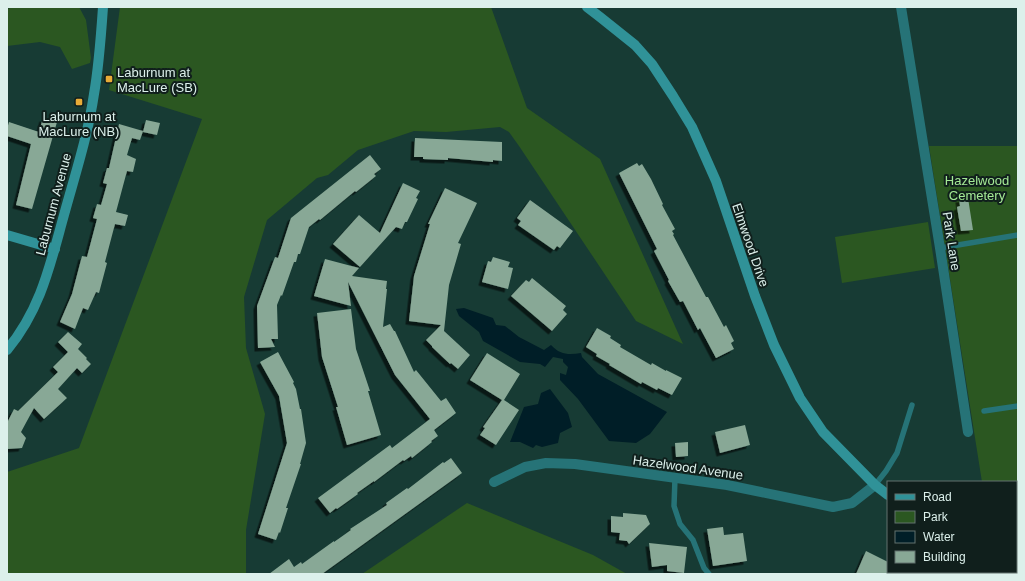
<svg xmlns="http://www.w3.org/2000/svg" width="1025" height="581" font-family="Arial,sans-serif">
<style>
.green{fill:#2b5721}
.water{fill:#001e27}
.building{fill:#88a896;filter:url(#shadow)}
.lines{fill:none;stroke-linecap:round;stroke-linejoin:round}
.lane{stroke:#267377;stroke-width:5.5}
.street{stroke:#267377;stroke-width:10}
.secondary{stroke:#309298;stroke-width:10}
.poi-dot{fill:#e8ab37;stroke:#101f1c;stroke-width:1.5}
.labels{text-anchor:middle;stroke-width:4;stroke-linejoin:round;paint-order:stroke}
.poi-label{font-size:13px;fill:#dcf0eb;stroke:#101f1c;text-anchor:start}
.park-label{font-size:13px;fill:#a4e995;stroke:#101f1c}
.street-label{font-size:13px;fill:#dcf0eb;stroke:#101f1c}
</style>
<defs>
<filter id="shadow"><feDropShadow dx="-3.5" dy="3.5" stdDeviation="0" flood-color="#0009"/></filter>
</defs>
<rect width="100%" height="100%" fill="#173b34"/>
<g class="green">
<polygon points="13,7 79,7 86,20 91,58 90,63 72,69 60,47 40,42 7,46 7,9"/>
<polygon points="120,7 491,7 527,108 600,159 683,344 636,321 519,146 509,132 500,127 446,132 414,131 358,150 328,175 317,178 267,220 244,297 246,348 265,414 246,530 246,574 7,574 7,472 79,448 202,119 109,90"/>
<polygon points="929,146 1018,146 1018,517 1016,517 1016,482 982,482"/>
<polygon points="928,222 935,268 842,283 835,237"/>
<polygon points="467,503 593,555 627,574 362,574"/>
</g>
<g class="water">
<path d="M464 308 493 318 496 325 505 326 519 337 544 350 551 345C560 355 569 355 581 353L582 357 598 374 667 412 650 434 636 443 609 441 578 399 560 380V373L566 375 568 367 563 362V359L553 357 545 367 540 364 520 362 483 341 479 332 459 316 456 309Z"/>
<polygon points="550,389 568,413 572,427 560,433 558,443 542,447 536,445 533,448 520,442 510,442 524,407 538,404 541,393"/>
</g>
<g class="building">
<polygon points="43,118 57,122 32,209 16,205 31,144 7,136 7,129 9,122 39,132"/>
<polygon points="146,120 160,123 157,135 143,132"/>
<polygon points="119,124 143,131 140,140 132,138 127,155 136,159 133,172 127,171 116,212 128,215 125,226 115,224 105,262 107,263 99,293 96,292 88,310 83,308 75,329 60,322 72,294 82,256 87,257 97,219 93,218 97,204 101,205 107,184 103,183 107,168 109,168"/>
<polygon points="415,138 502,142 502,161 493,160 493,162 448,158 448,160 423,159 423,157 414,157"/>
<polygon points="370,155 381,169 374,174 376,176 356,192 355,191 320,220 319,219 309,227 300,254 298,254 296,262 294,262 282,296 281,295 277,305 278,339 271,339 275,347 258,348 257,306 275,257 278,258 291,218"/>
<polygon points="637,163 639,166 642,164 651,179 663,204 662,205 675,229 672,231 674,234 673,235 706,297 708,297 724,327 726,325 734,341 731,343 734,349 716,358 700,328 698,330 683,301 680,302 668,281 669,280 654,251 657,249 619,173"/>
<polygon points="403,183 420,191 416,198 418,199 407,222 405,222 402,229 396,227 360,267 333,244 359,215 380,233"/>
<polygon points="445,188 477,203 458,243 461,244 449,285 444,331 470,355 458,369 451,363 450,364 432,347 432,346 426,340 441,325 409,321 414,276 430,224 428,224"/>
<polygon points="968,198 973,230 961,231 957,207 960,206 959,199"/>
<polygon points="530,200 573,231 560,248 557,246 554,250 518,225 521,221 517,218"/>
<polygon points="493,257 510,262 508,267 513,268 508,289 482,282 488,261 491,262"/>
<polygon points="325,259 359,268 352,276 387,281 386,289 387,289 383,327 390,324 394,331 395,331 414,372 416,370 441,401 446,398 456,413 434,430 438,436 431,441 432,442 412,458 411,456 404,461 403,460 374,482 374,481 357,493 358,494 337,509 336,508 330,513 318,498 390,445 392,448 430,419 395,375 348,282 351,306 314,296"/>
<polygon points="532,278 566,306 563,310 567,314 552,331 511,296 526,280 529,282"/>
<polygon points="351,309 356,349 370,391 368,391 381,435 347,445 336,407 338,407 322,357 317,313"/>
<polygon points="597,328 611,336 610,338 621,345 620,347 651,365 652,363 666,371 666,370 682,378 672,395 658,388 657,390 642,382 641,384 609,365 610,364 596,356 597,354 586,347"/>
<polygon points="68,332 82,344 78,349 87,358 86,359 91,364 82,373 77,368 58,389 67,398 44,419 34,408 21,432 26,438 22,448 7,449 7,423 14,409 18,411 58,372 53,367 68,352 58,342"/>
<polygon points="278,352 294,382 293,383 296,389 300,409 301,409 306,443 300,464 301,464 286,508 288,508 280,533 279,532 276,540 258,534 287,443 279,396 260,362"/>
<polygon points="487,353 520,374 504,400 519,410 496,445 480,435 485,428 483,427 502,400 470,380"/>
<polygon points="745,425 750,445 720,453 715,432"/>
<polygon points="688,442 688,456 676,457 675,443"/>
<polygon points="451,458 462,473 322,574 269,574 289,559 294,567 301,562 302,564 334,541 334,542 351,530 350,529 387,505 386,503 407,488 408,489 443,462 444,463"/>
<polygon points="623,513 646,515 650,524 629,544 627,541 619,540 620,533 611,532 611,516 623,517"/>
<polygon points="723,527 724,535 743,533 747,561 713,566 707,529"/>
<polygon points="649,543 687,547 684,573 667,571 667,565 652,567"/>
<polygon points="866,551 888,562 888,574 856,574"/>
</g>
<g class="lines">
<g class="lane">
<polyline points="940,248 1018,235"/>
<polyline points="984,411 1018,406"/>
<polyline points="675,478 674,506 680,524 693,540 704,568 709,574"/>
<polyline points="875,485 886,471 897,453 912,405"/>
</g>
<g class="street">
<polyline points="901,7 940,248 968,432"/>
<polyline points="494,482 525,467 546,463 575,464 727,485 833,507 852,503 875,485"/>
<polyline points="979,572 980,574"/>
</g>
<g class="secondary">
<polyline points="587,7 600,17 635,45 652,64 673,96 692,127 716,181 755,296 774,345 800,398 823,432 875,485 888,495"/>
<polyline points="7,235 55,249"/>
<path d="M7 350C41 309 50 265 64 215 75 175 88 135 94 94 99 66 101 36 103 7"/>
<polyline points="1016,540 1018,539"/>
</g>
</g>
<g class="poi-dot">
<rect x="105" y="75" width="8" height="8" rx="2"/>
<rect x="75" y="98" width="8" height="8" rx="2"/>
</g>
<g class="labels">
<g class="poi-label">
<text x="117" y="77">Laburnum at<tspan x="117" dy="15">MacLure (SB)</tspan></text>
<text x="79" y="121" text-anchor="middle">Laburnum at<tspan x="79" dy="15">MacLure (NB)</tspan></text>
</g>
<g class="park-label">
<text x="977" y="185">Hazelwood<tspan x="977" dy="15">Cemetery</tspan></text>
</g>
<g class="street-label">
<text transform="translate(53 204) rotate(-75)" y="5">Laburnum Avenue</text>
<text transform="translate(952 241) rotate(81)" y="5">Park Lane</text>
<text transform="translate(751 245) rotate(71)" y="5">Elmwood Drive</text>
<text transform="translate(688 467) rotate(8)" y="5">Hazelwood Avenue</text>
</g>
</g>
<rect width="1025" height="581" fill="none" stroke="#dcf0eb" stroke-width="16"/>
<rect x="887" y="481" width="130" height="92" fill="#101f1c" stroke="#62736f"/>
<rect x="895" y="494" width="20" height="6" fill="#309298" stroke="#62736f"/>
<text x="923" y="501" font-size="12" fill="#dcf0eb">Road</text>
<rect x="895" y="511" width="20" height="12" fill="#2b5721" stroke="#62736f"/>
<text x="923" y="521" font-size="12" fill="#dcf0eb">Park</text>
<rect x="895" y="531" width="20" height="12" fill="#001e27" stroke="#62736f"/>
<text x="923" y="541" font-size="12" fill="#dcf0eb">Water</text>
<rect x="895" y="551" width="20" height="12" fill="#88a896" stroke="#62736f"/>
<text x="923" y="561" font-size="12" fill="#dcf0eb">Building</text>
</svg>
